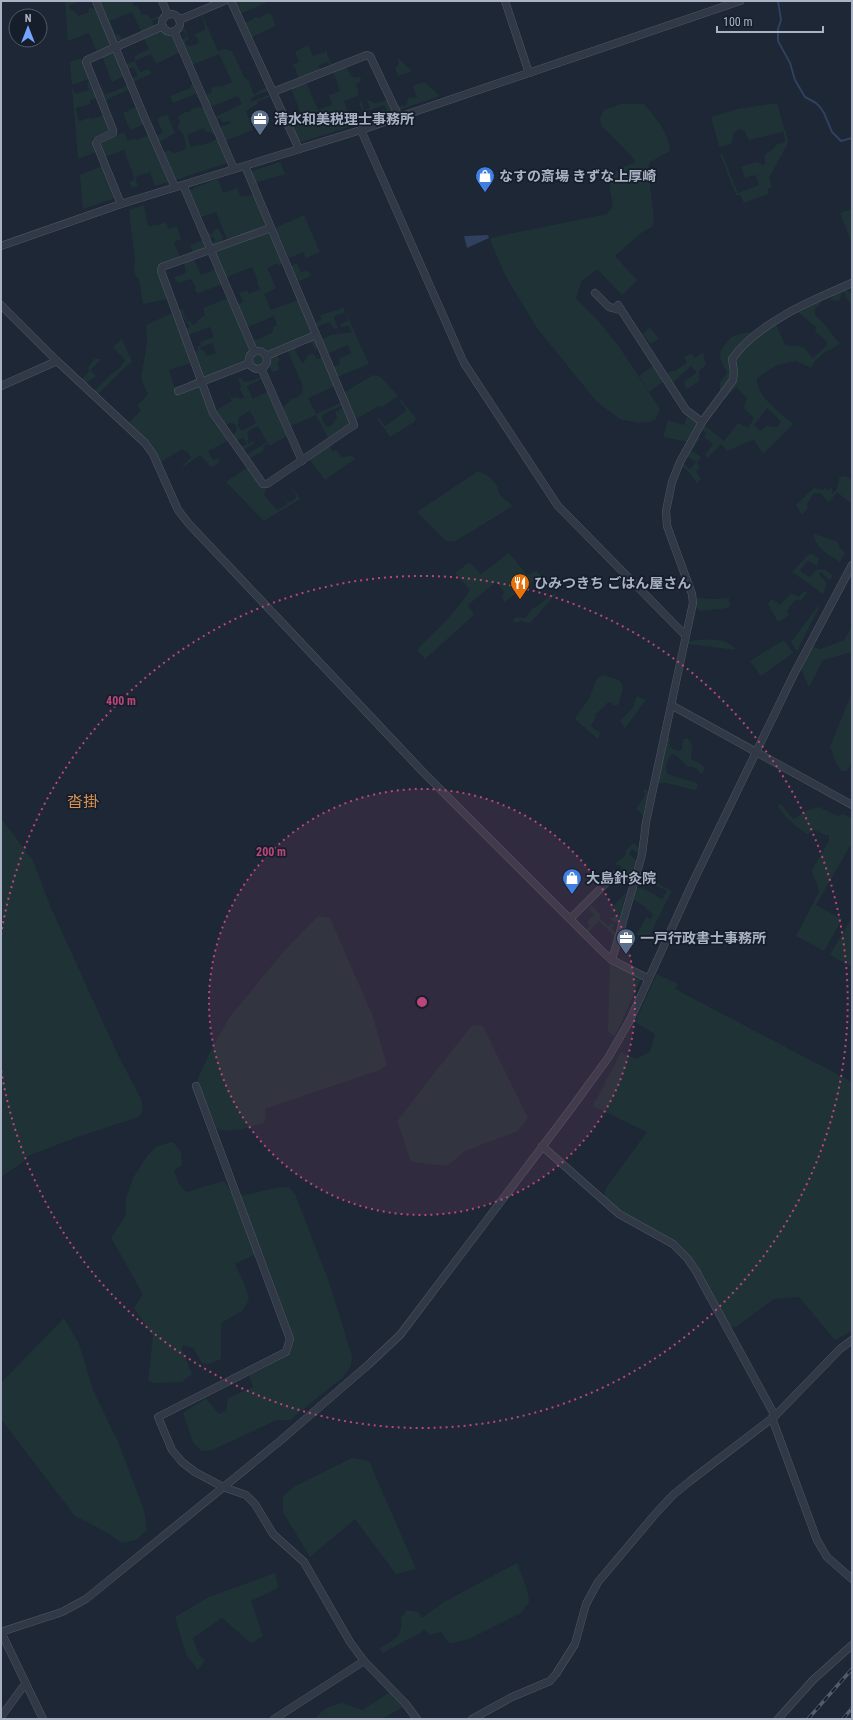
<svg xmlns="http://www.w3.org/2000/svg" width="853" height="1720" font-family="'Roboto Condensed','Noto Sans JP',sans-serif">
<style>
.green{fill:#1f3337;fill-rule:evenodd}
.water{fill:#2f415f}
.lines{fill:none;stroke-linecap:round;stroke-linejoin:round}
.stream{stroke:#2f415f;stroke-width:2}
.minor-casing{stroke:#4e5665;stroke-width:8}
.minor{stroke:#313946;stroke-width:7}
.rail-casing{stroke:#525c6e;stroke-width:3.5}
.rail{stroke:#161e2b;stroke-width:2;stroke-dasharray:6;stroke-linecap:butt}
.ring{fill:none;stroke:#bb467a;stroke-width:2;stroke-dasharray:2 4}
.labels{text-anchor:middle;stroke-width:3.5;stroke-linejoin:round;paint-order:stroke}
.poi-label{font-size:14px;font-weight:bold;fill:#aab3c4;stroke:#161e2b;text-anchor:start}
.quarter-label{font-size:16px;fill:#d99250;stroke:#161e2b}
.centre{fill:#bb467a;stroke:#161e2b;stroke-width:2}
.ring-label{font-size:12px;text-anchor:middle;font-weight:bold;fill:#bb467a;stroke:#161e2b;stroke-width:3.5;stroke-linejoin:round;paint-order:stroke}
</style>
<rect width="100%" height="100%" fill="#1d2736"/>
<g class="green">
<polygon points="65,1 82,1 69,5 70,9 75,12 78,16 89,12 89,8 96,9 110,46 97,52 89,33 68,41"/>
<path d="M99 1H132L134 7 138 6 142 15 147 14 151 19 158 16 159 18 152 21 154 26 161 20 160 24 121 41 115 39ZM132 12 141 31 122 39 120 35 115 34 110 21Z"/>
<polygon points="238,1 265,1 266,3 240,14 234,3"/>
<path d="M201 12 218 51 224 49 232 51 244 77 249 81 253 93 255 94 267 87 268 91 256 95 251 99V102L269 95 270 97 258 101 257 104 246 111 253 130 225 141 220 130 221 127 231 123V121L222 122 220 118 216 120 215 117 242 104 238 96 210 107 205 95 212 92 211 88 219 86 220 87 232 82 219 54 192 65 181 40 187 37 184 31 179 33V32L182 20ZM201 14 206 29 194 35 198 39V43L191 46 186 45 185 42 189 39 185 29 182 30 185 21Z"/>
<polygon points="267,14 271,14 276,26 250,38 242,21 245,21 246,23 256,17 259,18"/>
<path d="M161 30 173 35 180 52 156 64 151 54 135 61 139 71 141 72 149 69 151 74 133 82 131 78 138 76 134 67 128 69 126 64 135 61V57C138 53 145 52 149 49L143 37Z"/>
<polygon points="308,45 313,56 325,52 325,48 331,64 330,65 328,62 319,65 320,70 299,78 296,72 296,68 293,67 293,64 299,62 295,52"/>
<polygon points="112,52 115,54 125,76 112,82 102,57"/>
<polygon points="397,57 412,71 398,76 395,68 399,64"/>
<polygon points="81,58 89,79 72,85 70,62"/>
<polygon points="346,66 351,76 355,78 359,76 361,79 361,81 356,84 359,95 344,101 352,126 302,142 298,140 289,122 302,116 291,88 306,82 318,110 332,105 329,95 340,91 333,71"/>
<polygon points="89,82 97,98 90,100 90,104 76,108 78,120 80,121 90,118 92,119 104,115 109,131 91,139 96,152 78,159 72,87 75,94 85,91 86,92 89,90 87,83"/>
<polygon points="193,82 198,93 173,103 170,96 190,88"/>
<polygon points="424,82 440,96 399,110 395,106 404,106 407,104 408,97 414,98 417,97 413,86"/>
<polygon points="128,85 130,89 104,101 98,87 101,86 105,95"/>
<path d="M367 99C376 105 375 104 387 100L392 110 391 113 366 121 364 118 373 114 378 110H387L384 105 363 112 359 102 361 101 364 110 370 108Z"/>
<polygon points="777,103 785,131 749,140 744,130 739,129 734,133 731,144 724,146 719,146 711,117 738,109"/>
<path d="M621 104H644C656 118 669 133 670 151L650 162 648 169 654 219 652 227 641 233 615 256 637 280 622 295 597 269 581 282 576 298 600 323 620 348 660 409 655 420 649 422 638 423 620 419 596 401 537 328 506 277 490 240 491 238 504 235 607 214 613 206C608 179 606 173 634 163L635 160 601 125 600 118 604 110Z"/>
<polygon points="138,106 145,124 130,130 123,113"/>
<path d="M200 107 204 108 216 133 214 135 211 132H206L204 128 187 135 191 147 209 143 218 138 227 163 176 180 174 179 163 154 168 150 174 153 185 150C187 143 184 133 178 129V126L180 123 178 117 185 112H190L193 108Z"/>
<polygon points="167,114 175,133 159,142 156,136 163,133 157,119"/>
<path d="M783 131H786L788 143 769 178 772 187 768 189V194L744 203 740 195H736L720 154 722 153 738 193 759 185 755 175 745 178 741 167 756 162 763 165 765 164C763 149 770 156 777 144L784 143 785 140Z"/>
<polygon points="124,132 128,141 135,138 136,140 149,135 169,182 155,186 150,172 135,177 138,186 132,188 129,182 134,180 134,177 124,150 105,157 100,145 103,141"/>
<polygon points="280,162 285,174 255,183 251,173 252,171"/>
<polygon points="102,166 116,198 83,209 80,175"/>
<path d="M214 180H218L223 193 237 188 241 197 252 195 256 196 282 263 280 265 276 264 267 268 276 288 264 294 271 310 298 300 312 334C296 341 263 363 252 340L259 339 273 332V327L277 325 274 316 248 327 237 304 243 302 239 293 247 290 249 294 260 289 257 283 258 281 252 267 225 278 219 267 213 246 211 244 215 240 213 237 208 238 189 190ZM216 212 227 239 221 241 223 237 218 228 213 231 212 235 207 231 201 217Z"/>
<polygon points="144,205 148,226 158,225 166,222 169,229 177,226 181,239 174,242 180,258 163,263 167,299 143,304 139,279 136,276 134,271 135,261 129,210"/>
<polygon points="852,209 852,244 840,213"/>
<polygon points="304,215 320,252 306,258 303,252 289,258 276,229 277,227"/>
<polygon points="203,240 205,249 193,253 190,245"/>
<polygon points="194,259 201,275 216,269 222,284 199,293 196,292 195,289 196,287 191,279 178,283 174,277 186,273 184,262"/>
<polygon points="297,263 301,272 307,271 311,274 309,277 299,281 296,280 290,266"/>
<polygon points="845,289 852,294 852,308 845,294 842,292 839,301 831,300 832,295"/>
<path d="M228 298 248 347 250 353 245 362 206 378 203 377 194 352 199 350 197 347 201 345 200 342 214 337 210 327 188 335 185 329 190 327 179 310 184 308 183 311 187 321H190L192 325 197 323 198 320 205 315 203 308ZM212 343 216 353 207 356 204 351H202L200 347Z"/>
<path d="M820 300V305L815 309V315L821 320 840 344 828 351 827 350 815 361 811 368 796 361 777 365 757 378C756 397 780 412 793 424L763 454 754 440H752L727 451 721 444 707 458 705 455 713 444 704 437 706 433 701 429 704 425 724 441 738 423 748 428 754 418 744 408 747 398 736 387 724 400 720 395V382L727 373 720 358 721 350 731 337 744 333 755 332 776 324 785 345 803 347 813 358 827 345V342L815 331 816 327 798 312C806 309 812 304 820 300ZM767 408 781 421 777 427 767 426 760 431 754 425Z"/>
<polygon points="343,307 369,364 337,377 333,367 340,364 339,359 351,353 348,345 327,354 321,339 331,335 352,332 348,325 341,327 340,325 348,321 345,312 336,315 334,318 338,328 335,329 332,326 330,322 316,327 314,324 322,320 320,315 338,310"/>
<polygon points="172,313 175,314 198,378 197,381 188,384 188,382 196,378 191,363 169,370 176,391 199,386 211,413 229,440 208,451 213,460 219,458 220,460 218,461 219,463 211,467 200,455 177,471 191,458 188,452 182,449 161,462 158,460 129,423 141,410 137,406 148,394 141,379 147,343 146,325"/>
<polygon points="650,327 659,339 650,344 643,334"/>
<polygon points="122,339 132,361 97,395 94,391 110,375 120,368 125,360 113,347"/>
<path d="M313 339 315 340 318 346 315 350 312 343C307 342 298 346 295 350L302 363 305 361 308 355 314 354 317 359 322 357 335 386 308 398 316 414 342 402 343 405 324 414 322 419 325 425 328 427 333 424 337 417 335 412 344 407 350 424 328 438 316 415 291 426 283 408 291 399 298 397 303 392 302 388 303 386 287 350Z"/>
<polygon points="703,352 706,365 699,371 699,381 687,389 684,384 685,381 696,373 696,371 691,366 673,382 667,373 672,371 675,371 687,363 684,357 691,353 695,358"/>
<polygon points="255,353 259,353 264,357 263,363 260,366 256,366 252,363 252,356"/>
<path d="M277 355 280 360 278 362 279 370 272 372 270 366 268 367C267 360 271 357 277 355Z"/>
<polygon points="94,359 102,359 90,370 96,376 88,382 84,382 81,380 89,372 88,368"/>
<polygon points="653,366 663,382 649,392 639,376"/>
<path d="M261 374 263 378 247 386 253 399 269 391 288 435 270 446 268 443 263 447 264 450 249 459 248 454 267 442 258 426 247 432 249 438 247 441 249 444 253 441 254 444 243 450 241 447 247 444 243 438 236 441 233 435 237 430 235 424 230 423 226 425 216 410 232 401 226 389 232 398 237 397 241 399 244 397 239 388 241 387 238 379 241 378 243 381 247 382 262 377ZM250 411 256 423 242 431 238 426 239 417Z"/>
<polygon points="373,375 381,377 398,396 382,407 379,406 356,419 344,394 345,392"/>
<polygon points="400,399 416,418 414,422 390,437 377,418 378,417 385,426 405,412 406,409 399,400"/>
<polygon points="687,416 698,424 689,442 663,437 668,420 684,425"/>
<polygon points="698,436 700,438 692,451 701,457 697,464 700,467 696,471 701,479 697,483 686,469 682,467 683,463 690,469 696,462 686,456"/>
<polygon points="329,445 333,452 336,450 342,458 352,455 355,459 325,480 309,459"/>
<path d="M248 467 263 481 266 490 264 494C268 501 273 504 277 510L288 504 283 497H284L289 503 296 498V495L285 477 300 499 264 521 226 482Z"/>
<polygon points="478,471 490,477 497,486 499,494 513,506 454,542 446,541 417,512"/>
<polygon points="843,476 848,477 852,480 852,504 837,492 829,502 820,493 814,493 807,504 808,507 802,515 796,505 814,488 824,490 825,488 829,490 832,486 832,494 837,489 839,478"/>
<path d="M814 534 838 542 839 547 845 553 840 562C828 554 815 549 814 534Z"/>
<path d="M509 553 527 575 536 571 553 586 550 588 541 579 537 578 504 602 502 597 504 592 498 584 495 583 468 605 474 615 425 659 417 650C435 631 456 613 470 590L455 573 467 564 470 563 481 574Z"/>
<path d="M812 554 819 558 817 566 809 561H807L801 569V572L810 577 816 570H825L832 575V577L830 580 820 572 819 574C825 583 830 581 823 594L792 572 808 555Z"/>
<polygon points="804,591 807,593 801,600 795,600 787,611 789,615 778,622 768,604 772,599 780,605 791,593 799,597"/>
<polygon points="557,593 530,623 521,621 516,623 513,621 515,617 525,618 533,608 537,607 549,596"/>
<polygon points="698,598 715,599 729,598 730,605 728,608 701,611 695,607 695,600"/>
<polygon points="819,605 820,605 797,651 791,642"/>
<polygon points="852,627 852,652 823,660 809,687 801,669 812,647 821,649 844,640"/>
<path d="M696 640C713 640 724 636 736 650L687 644 689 642Z"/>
<polygon points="784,640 793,653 761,676 750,661"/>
<path d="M602 675C626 681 626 683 618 705H614L611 702 607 703 595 715 596 716 591 726 600 733 598 739 576 720V717L589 699 596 680Z"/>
<polygon points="852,692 852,762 847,771 842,771 837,765 830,747"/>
<polygon points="637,696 646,700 625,728 620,721 632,709"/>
<path d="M666 737H668L670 739C668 747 671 749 679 751L682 749 683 739H688C695 746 691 750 691 759L700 763 705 769 701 774 696 768 687 766 677 756 672 754C667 758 665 768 667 774L697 783V789L694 790 667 783H657Z"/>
<polygon points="645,789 649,792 643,815 636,809 646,794 643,791"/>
<path d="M780 803 793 819 808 810 819 807 838 816 843 814 852 818V847L850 846 816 905 842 919 824 951 796 936 819 892C819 883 812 878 812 870L829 841V835H825L815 830 807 834C796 826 785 818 778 806Z"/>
<polygon points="1,818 33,861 51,908 118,1055 141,1099 143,1110 139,1117 80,1136 28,1156 23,1162 1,1177"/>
<polygon points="633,843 640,848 639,854 632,849 629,854 637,861 633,875 628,876 620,872 621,866 614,864 626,855 625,852"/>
<polygon points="639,873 672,891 646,942 637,934 646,917 651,919 653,914 646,909 646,907 632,899 635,887 644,889 662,899 667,891 647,881 637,880"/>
<polygon points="626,893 618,925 609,918 610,917 613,918 617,914 611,908"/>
<polygon points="591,905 600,914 600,918 608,926 613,923 615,925 612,928 615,932 615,937 599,921 588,932 586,930 590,926 587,922 594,914 588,909"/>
<path d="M318 916 330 918 372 1014 387 1065 379 1070 265 1109 266 1117 263 1123C247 1128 234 1133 217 1129L197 1080 210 1052 229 1018 284 951Z"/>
<polygon points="852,917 852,967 830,955"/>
<polygon points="610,963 639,973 641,979 615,1036 611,1034 608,1031"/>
<polygon points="657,974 678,984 675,989 852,1082 852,1331 835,1340 799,1297 774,1299 736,1327 726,1326 695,1270 673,1244 603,1200 606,1188 647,1132 593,1106 621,1052 636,1059 650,1052 655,1034 635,1022"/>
<polygon points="472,1025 483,1026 528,1118 518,1131 465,1151 447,1166 411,1162 397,1121"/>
<path d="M173 1142 181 1152 182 1165 174 1170 179 1184 186 1192 224 1181 234 1197C253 1195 270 1187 288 1187L295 1194 329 1282 352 1356 351 1366 343 1377 290 1420H277L212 1450 201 1451 193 1442 183 1413 206 1398 219 1414 226 1411 228 1398 253 1387 249 1376 286 1357 290 1354 294 1339 262 1251 235 1264 246 1288 249 1300 242 1311 221 1323V1359L208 1364 202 1363 193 1348 183 1345 182 1349 192 1374 182 1382 153 1383 148 1381 153 1336 134 1308 143 1294 111 1238 126 1215V1198L133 1178 147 1156 157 1146Z"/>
<polygon points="64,1318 79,1344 93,1390 118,1442 144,1510 147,1530 136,1540 122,1543 108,1533 75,1516 1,1419 1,1383"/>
<polygon points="352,1458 369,1461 416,1569 396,1574 355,1519 310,1557 283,1512 283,1496 295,1486"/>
<path d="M517 1563 528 1592 529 1602 521 1613 469 1639 450 1644 441 1632 430 1635 425 1630 383 1653 379 1649C394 1639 403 1638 401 1618L407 1610 418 1612 422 1618 444 1602Z"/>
<polygon points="275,1573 278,1588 251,1601 263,1636 251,1643 222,1618 193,1638 199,1655 205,1660 198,1670 186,1654 175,1617 209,1597"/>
<polygon points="390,1692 403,1707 382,1719 314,1719 326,1708 342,1703 362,1710"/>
</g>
<polygon class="water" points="488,235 489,238 467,248 464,236"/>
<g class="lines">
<polyline class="stream" points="778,1 781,20 778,29 778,41 790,63 795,80 805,97 816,103 820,107 824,113 832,132 841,141 852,138"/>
<defs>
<g id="minor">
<polyline points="96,1 143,114 175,187"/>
<polyline points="162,1 168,15"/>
<polyline points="231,1 299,149"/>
<polyline points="505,1 529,73"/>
<circle cx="171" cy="23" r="9"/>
<polyline points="179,20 224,1"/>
<polyline points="174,31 234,169"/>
<polyline points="273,92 367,55 370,56 399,117"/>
<polyline points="361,130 464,363 558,506 685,635"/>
<path d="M245 166C281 251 317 337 353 422L354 425 267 484H263L213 413 161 271 162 267 271 228"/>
<polyline points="183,185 254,351"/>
<polyline points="121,204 96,143 98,140 113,133 113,130 86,62 87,60 163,26"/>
<polyline points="1,246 121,204 361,130 740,1"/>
<polyline points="595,293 609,307 621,310"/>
<polyline points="1,305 57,361 145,443 153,454 178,510 189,524 423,772 604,953 612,960 649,979"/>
<polyline points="618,305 686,410 702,422"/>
<circle cx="258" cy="360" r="9"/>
<polyline points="266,356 316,335"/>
<polyline points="261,368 302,461"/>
<polyline points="1,386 57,361"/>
<polyline points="178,391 250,363"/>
<polyline points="671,705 852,805"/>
<polyline points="570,919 613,876 618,875 633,882"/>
<path d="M612 960 642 855 646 822 693 603 692 594 667 526 666 511 672 482 680 462 702 422 733 380 734 371 732 359C757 323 812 300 852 283"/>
<polyline points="196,1086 290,1339 286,1352 158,1417 172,1450 182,1462 195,1472 223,1487 246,1495 255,1504 273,1534 304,1562 350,1642 364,1661 405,1703 417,1719"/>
<polyline points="542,1146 619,1214 673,1244 687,1258 696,1271 775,1416"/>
<polyline points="772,1418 817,1540 827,1557 852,1579"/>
<polyline points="1,1717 25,1684"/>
<polyline points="43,1719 1,1632 62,1612 86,1599 280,1441 368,1365 400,1335 570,1110 608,1058 630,1020 692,884 794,674 852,565"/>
<polyline points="274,1719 364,1661"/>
<polyline points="472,1719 512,1697 550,1681 556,1674 575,1644 586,1604 598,1582 657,1512 673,1495 690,1481 775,1416 840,1349 852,1340"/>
<polyline points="778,1719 813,1680 852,1645"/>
</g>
</defs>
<use href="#minor" class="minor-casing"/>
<use href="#minor" class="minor"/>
<defs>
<g id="rail">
<polyline points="808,1719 852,1669"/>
<polyline points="843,1719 852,1708"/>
</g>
</defs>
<use href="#rail" class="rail-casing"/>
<use href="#rail" class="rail"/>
</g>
<circle cx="422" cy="1002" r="213" fill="#bb467a" fill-opacity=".12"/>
<g class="ring">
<circle cx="422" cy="1002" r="213"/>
<path d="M1 935A426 426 0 1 1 1 1069"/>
</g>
<defs>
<symbol id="office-pin" viewBox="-11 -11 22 30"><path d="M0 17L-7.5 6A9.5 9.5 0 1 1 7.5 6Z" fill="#5c6f8a" stroke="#161e2b"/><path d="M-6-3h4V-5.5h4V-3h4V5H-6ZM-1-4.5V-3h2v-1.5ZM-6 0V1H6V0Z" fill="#fff"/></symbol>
<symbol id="shop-pin" viewBox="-11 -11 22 30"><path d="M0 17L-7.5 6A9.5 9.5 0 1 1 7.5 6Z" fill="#3f7fe0" stroke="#161e2b"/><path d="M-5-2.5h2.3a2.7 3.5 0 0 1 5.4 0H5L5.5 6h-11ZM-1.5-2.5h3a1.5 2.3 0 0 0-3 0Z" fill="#fff"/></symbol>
<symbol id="restaurant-pin" viewBox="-11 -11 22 30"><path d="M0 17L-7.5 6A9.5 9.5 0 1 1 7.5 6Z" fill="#e8710a" stroke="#161e2b"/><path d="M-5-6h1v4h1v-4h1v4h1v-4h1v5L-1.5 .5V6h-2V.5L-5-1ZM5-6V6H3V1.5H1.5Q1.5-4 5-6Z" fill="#fff"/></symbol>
</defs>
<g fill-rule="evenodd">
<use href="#office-pin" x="249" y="108" width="22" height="30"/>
<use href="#shop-pin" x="474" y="165" width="22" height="30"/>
<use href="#restaurant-pin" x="509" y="572" width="22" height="30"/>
<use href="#shop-pin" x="561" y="867" width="22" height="30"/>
<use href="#office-pin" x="615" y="927" width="22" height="30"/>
</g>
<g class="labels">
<g class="poi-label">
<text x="274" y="124">清水和美税理士事務所</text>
<text x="499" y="181">なすの斎場 きずな上厚崎</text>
<text x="534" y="588">ひみつきち ごはん屋さん</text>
<text x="586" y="883">大島針灸院</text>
<text x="640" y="943">一戸行政書士事務所</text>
</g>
<g class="quarter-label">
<text x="83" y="807">沓掛</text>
</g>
</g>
<circle cx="422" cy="1002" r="6" class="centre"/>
<g class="ring-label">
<text x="121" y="705">400 m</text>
<text x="271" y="856">200 m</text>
</g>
<rect width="853" height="1720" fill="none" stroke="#aab3c4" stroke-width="4"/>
<g transform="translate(28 28)"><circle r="19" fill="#161e2b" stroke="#515a68"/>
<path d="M0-3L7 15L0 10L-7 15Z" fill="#74a4ff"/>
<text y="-6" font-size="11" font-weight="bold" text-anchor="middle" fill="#aab3c4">N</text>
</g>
<path d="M717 26v6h106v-6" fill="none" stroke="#aab3c4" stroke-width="2"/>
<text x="723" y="26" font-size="12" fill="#aab3c4" stroke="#161e2b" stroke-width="3" paint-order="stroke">100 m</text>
</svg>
